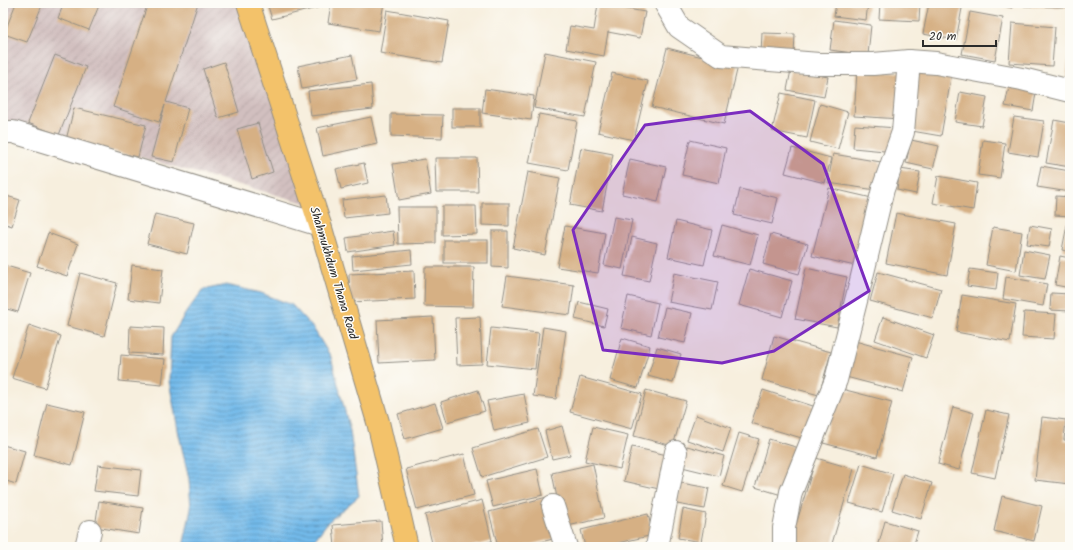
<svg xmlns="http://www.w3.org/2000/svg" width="1073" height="550" font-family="Kalam,sans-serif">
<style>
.industrial{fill:url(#industrial-furrows)}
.water{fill:url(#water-rules);stroke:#4e728a}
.building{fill:#d6b084}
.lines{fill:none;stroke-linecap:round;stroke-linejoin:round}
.minor-casing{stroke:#918d84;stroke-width:24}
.major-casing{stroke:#918d84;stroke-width:24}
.minor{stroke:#fff;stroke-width:22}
.major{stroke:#f3c26a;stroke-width:22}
.marked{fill:#7b2cbf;fill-opacity:0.2;stroke:#7b2cbf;stroke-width:3;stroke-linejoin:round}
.labels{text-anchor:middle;stroke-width:3;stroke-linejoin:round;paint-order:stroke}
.street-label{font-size:12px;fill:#2b2b2b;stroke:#fdfcf7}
</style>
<defs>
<pattern id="industrial-furrows" width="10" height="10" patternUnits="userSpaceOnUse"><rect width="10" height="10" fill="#d1bfbf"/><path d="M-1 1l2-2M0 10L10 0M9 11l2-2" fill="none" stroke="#b4a4a4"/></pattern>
<pattern id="water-rules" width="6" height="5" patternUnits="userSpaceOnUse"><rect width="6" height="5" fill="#72baea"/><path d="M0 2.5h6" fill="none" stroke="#5e97be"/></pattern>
</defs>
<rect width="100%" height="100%" fill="#fdfcf7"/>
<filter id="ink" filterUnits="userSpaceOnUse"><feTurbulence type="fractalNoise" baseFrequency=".025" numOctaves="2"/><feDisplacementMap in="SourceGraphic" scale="8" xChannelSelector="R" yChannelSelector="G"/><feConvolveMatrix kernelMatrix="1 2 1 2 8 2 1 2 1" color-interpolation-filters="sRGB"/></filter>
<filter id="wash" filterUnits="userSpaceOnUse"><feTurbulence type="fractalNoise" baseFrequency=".012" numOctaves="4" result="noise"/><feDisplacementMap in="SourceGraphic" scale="16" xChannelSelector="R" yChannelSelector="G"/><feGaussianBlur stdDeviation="0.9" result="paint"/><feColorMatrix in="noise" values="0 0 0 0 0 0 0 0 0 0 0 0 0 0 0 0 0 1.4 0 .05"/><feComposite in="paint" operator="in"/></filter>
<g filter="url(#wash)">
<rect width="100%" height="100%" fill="#f7efde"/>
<polygon class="industrial" points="3,3 257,3 323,208 3,119"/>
<polygon class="water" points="226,285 261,293 292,305 313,328 331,357 350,431 359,496 328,522 312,543 311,547 183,547 191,509 189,479 179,435 169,381 171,337 187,311 203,290"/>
<g id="blocks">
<g class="building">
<polygon points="16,3 43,3 27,42 4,34"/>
<polygon points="64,3 100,3 89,30 58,18"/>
<polygon points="148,3 198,3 166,102 188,108 174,162 151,157 165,105 159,122 113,107"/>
<polygon points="267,3 324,3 325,6 272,19"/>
<polygon points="331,3 384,3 379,31 328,23"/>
<polygon points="836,3 868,3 866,20 834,16"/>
<polygon points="880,3 920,3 919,21 879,19"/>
<polygon points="929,3 963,3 956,40 923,34"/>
<polygon points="991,3 1013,3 1012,8"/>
<polygon points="1024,3 1068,3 1068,7 1024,6"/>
<polygon points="598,4 645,12 640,38 608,32 604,56 566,49 570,26 594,30"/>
<polygon points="387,10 449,21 442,63 380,53"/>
<polygon points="970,12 1003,18 995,60 962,54"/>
<polygon points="834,20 871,25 868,55 830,50"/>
<polygon points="1012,23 1055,27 1052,66 1009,63"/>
<polygon points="762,33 795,34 794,55 761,54"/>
<polygon points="667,48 738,66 724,124 652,107"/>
<polygon points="545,52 596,62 585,117 534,108"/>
<polygon points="1069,53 1070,53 1070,80 1066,79"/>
<polygon points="55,55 86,67 59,135 28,123"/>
<polygon points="352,55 357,79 302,89 298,66"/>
<polygon points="224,62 239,112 218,118 203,69"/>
<polygon points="916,66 952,72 941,136 906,130"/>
<polygon points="791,70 828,77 824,97 787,90"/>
<polygon points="857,71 903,73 900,119 854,116"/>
<polygon points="612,73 648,81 634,140 598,132"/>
<polygon points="1010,82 1037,87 1033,111 1005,106"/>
<polygon points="371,84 373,109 311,116 308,91"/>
<polygon points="485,89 534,96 531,120 482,113"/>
<polygon points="960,92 987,97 982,126 955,122"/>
<polygon points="781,93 815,100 807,138 772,131"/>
<polygon points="820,104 848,112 838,149 810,142"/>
<polygon points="74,108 146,125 138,157 66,140"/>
<rect x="452" y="108" width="28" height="19"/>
<polygon points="391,114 443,115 442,138 391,136"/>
<polygon points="539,114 577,121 568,170 529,163"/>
<polygon points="371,117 377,144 323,156 317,128"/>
<polygon points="1014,117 1044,121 1038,157 1008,152"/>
<polygon points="1054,120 1070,123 1070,167 1046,163"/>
<polygon points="258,123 273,172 252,179 237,129"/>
<polygon points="855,125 897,128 895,152 853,148"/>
<polygon points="690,140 726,148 719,183 682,175"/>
<polygon points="911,140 939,146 933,169 906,163"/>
<polygon points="983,140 1005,143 1000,178 978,175"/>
<polygon points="581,148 613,154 602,211 570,205"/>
<polygon points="792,148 831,158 825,183 785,173"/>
<polygon points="833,154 881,162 876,190 828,183"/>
<polygon points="435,158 477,158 478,192 436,192"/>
<polygon points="425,159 431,194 399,200 393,164"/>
<polygon points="630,159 666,167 658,202 622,194"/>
<polygon points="364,163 368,183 341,189 336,169"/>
<polygon points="1041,166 1070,171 1070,192 1037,187"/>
<polygon points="900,169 920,172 916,194 897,190"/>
<polygon points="528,172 560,178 545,255 513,248"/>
<polygon points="938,176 977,183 973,210 933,203"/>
<polygon points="829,188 872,198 855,266 812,256"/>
<polygon points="740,189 778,198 772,224 734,215"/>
<polygon points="3,195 20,200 12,226 3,223"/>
<polygon points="386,195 388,213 344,218 342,200"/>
<polygon points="1056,196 1070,197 1070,216 1055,215"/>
<polygon points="482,203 509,203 509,226 482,225"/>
<polygon points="442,206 476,206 477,234 442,235"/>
<polygon points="397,207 436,207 436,243 398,244"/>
<polygon points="896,213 956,224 947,275 886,263"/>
<polygon points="155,214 194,223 187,254 147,244"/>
<polygon points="614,217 632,220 622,269 604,265"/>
<polygon points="1068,220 1070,220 1070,252 1062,250"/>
<polygon points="676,221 712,230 704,265 668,257"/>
<polygon points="722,225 758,235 750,265 714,256"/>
<polygon points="1030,225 1052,229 1049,247 1027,244"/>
<polygon points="565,226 605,233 598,273 557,267"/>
<polygon points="993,227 1022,232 1016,271 986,265"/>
<polygon points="393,231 395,245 348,252 346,238"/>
<polygon points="492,231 508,231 508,268 492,267"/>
<polygon points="48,233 78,244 67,276 37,266"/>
<polygon points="771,234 808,244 799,274 763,264"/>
<polygon points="632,237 657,243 649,281 624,276"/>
<rect x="444" y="240" width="44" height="23"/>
<polygon points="411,250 412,264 353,270 352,256"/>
<polygon points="1024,250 1050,255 1045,279 1020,275"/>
<polygon points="1060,256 1070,258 1070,288 1055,285"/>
<polygon points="3,265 30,273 18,312 3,308"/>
<polygon points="132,265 163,269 159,303 128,299"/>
<polygon points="425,267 474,267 473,307 424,306"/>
<polygon points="806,268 847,277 837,327 795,319"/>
<polygon points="749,269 792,281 782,317 739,305"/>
<polygon points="970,269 998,273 996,290 967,286"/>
<polygon points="414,271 415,299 350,302 349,274"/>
<polygon points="878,272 941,289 933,318 870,301"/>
<polygon points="80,273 117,283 104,336 67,326"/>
<polygon points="674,273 718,282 712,310 668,302"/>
<polygon points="507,276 574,285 570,315 502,306"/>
<polygon points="1006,277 1047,284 1043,306 1003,299"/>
<polygon points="1051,293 1070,294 1070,311 1050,310"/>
<polygon points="962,295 1016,304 1010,342 956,332"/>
<polygon points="628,296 658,303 651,335 621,328"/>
<polygon points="579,302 608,309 604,326 575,319"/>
<polygon points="665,307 692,313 685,343 658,337"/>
<polygon points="1024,312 1056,314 1054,339 1022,337"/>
<polygon points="433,317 435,360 379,363 377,320"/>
<polygon points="480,317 482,364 457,365 455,318"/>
<polygon points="883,317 934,335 926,358 875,340"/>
<polygon points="29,325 61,336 45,388 12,378"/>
<polygon points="130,326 164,328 163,355 129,353"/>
<polygon points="543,327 566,331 556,399 533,396"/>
<polygon points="491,328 539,333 535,369 487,364"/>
<polygon points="774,336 831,352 819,395 762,380"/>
<polygon points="622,338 650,346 638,388 610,380"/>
<polygon points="855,341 913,357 903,392 846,377"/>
<polygon points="657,347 681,354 673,383 648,376"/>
<polygon points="121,355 165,359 162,385 119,381"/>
<polygon points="580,377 642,394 632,429 570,412"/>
<polygon points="838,388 892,402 877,457 823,443"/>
<polygon points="478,390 485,411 447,422 441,402"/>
<polygon points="646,390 686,401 673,446 634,436"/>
<polygon points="763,390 816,407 805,439 751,423"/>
<polygon points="524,394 530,423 494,431 487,401"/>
<polygon points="47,403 85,412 72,465 34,455"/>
<polygon points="435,403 443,428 405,439 398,414"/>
<polygon points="953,407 974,413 959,470 938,464"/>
<polygon points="986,410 1009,415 995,478 972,473"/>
<polygon points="696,415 731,428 723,452 687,440"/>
<polygon points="1042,417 1066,420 1064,440 1070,441 1070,484 1035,480"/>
<polygon points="562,426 570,455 552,459 545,431"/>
<polygon points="593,427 628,435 620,469 585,461"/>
<polygon points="538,429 547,457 482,477 473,448"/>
<polygon points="739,433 759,439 742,492 723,486"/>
<polygon points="769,439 799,448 785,496 755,487"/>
<polygon points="3,445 25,451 16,484 3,480"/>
<polygon points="687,446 724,456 719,476 682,467"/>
<polygon points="632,447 667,455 659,489 624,481"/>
<polygon points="464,454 474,495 417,510 406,469"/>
<polygon points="816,458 854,469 831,547 797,547 790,545"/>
<polygon points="593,464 604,518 563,527 552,473"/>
<polygon points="861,464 893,474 882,512 849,503"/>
<polygon points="98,465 141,470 138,496 94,491"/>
<polygon points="537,469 543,495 493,507 486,481"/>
<polygon points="903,474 932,483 921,519 892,510"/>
<polygon points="681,483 709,488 705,509 677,504"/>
<polygon points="1002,496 1042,506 1034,541 994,531"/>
<polygon points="547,497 557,538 521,547 498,547 489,512"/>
<polygon points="482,500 492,541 470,547 433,547 425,515"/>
<polygon points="99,501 143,508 139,534 95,527"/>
<polygon points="683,509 706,514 701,542 678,538"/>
<polygon points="648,514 653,535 601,547 585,547 581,530"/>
<polygon points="381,521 383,547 335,547 333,525"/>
<polygon points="885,521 918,531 913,547 878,547"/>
<polygon points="679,544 701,546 701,547 679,547"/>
</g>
</g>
</g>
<g filter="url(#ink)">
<use href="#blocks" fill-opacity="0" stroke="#918d84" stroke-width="1"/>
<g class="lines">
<defs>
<g id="minor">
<polyline points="665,3 679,27 721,56 819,64 873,64 909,61 936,63 1022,79 1070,91"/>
<polyline points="3,132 13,132 320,225"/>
<polyline points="553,506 566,547"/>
<polyline points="86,547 90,531"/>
<polyline points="657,547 676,452"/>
<polyline points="784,547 784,528 791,492 836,380 860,285 883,189 903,132 909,61"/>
</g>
<polyline id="major" points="248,3 320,225 378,422 407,547"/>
</defs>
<use href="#minor" class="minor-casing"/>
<use href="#major" class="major-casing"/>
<use href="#minor" class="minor"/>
<use href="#major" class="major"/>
</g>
</g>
<path class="marked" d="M750 111 823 164 869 291 774 351 722 363 603 350 573 230 645 125Z"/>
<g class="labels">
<g class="street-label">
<text transform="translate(334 273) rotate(73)" y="4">Shahmukhdum Thana Road</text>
</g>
</g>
<rect width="1073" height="550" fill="none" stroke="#fdfcf7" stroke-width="16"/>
<path d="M923 40v6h73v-6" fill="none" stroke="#2b2b2b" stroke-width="2"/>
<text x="929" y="40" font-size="12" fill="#2b2b2b" stroke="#fdfcf7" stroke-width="3" paint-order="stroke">20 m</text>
</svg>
